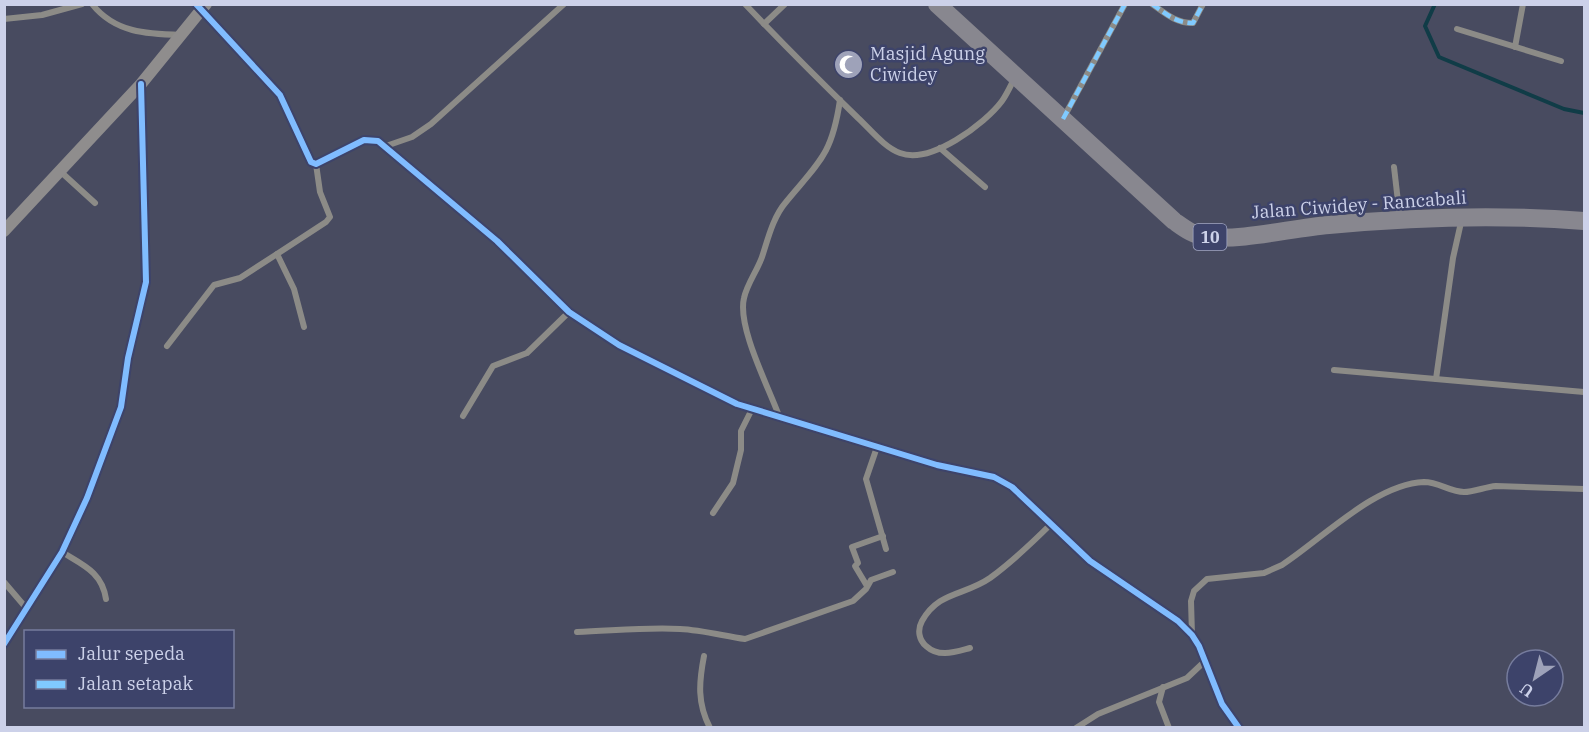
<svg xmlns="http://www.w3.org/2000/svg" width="1589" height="732" font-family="'IBM Plex Serif',serif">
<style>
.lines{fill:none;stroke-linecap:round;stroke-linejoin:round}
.stream{stroke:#103c47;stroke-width:4}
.street{stroke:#8c8b87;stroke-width:6}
.secondary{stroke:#8f8d8d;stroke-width:12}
.highway{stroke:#88878f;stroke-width:18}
.quiet{stroke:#80caff;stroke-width:4.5;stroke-dasharray:9 4.5;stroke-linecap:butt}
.cycleway-casing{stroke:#3d436a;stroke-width:10}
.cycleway{stroke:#80bcff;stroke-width:6}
.labels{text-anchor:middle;stroke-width:5;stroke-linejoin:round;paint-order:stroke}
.shield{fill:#3d436a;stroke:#a1a6c3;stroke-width:1.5}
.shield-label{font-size:16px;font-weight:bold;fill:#ccd1e9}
.poi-label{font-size:18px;fill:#ccd1e9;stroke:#3d436a;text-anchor:start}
.street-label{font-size:18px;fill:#ccd1e9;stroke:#3d436a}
</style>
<rect width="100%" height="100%" fill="#484b60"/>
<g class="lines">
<polyline class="stream" points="1435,4 1425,26 1439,57 1564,109 1584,113"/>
<g class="street">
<path d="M92 4C115 33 147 34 181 35"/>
<polyline points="196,4 280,95 311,162 316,164 364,140 378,141 497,241 569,312 619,345 737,404 937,465 994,477 1012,487 1090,561 1178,621 1192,635 1199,646 1222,704 1239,728"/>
<path d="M745 4C782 43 820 81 858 118 871 130 884 147 900 153 930 165 985 124 1002 101 1007 94 1011 85 1015 77"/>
<path d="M1152 4C1166 14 1176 23 1193 23L1203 4"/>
<polyline points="4,19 42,15 82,4"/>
<polyline points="764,24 785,4"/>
<polyline points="1457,29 1561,61"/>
<polyline points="1515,47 1523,4"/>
<polyline points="1064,117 1125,4"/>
<polyline points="386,146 412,137 431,124 564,4"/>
<polyline points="940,148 985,187"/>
<polyline points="1394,167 1400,219"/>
<polyline points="61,172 95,203"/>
<polyline points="304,327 294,289 277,254 326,222 330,217 320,192 316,164"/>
<polyline points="167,346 214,285 240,278 277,254"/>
<polyline points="1334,370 1584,392"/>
<polyline points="1436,379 1453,258 1462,218"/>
<polyline points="463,416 493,366 527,353 569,312"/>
<path d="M779 416C769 388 737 327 744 298 747 284 757 271 762 257 768 239 773 217 786 202 819 162 832 155 840 100"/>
<polyline points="877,447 866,479 886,549"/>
<polyline points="713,513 733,483 741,450 741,431 752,409"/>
<path d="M62 552C83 565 102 572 106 599"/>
<polyline points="4,582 27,609"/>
<polyline points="867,586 855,566 858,563 852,547 883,536"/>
<path d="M577 632C611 631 646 627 680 629 702 630 724 636 745 639L853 601 866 589 871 580 893 572"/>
<path d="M1192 635 1191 601 1194 591 1207 579 1264 573 1282 565C1322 539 1375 484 1424 482 1439 482 1450 492 1464 492 1474 492 1485 487 1496 486L1584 489"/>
<polyline points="4,644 62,552 87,498 121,407 128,358 146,282 141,85"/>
<path d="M970 648C955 652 939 658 926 646 919 640 917 630 922 621 939 591 964 596 990 578 1013 561 1032 543 1052 523"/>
<path d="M704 656C699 682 697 703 710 728"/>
<polyline points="1163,687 1159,702 1169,728"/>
<polyline points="1076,728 1098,714 1187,678 1204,662"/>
</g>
<polyline class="secondary" points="4,231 141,84 206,4"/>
<path class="highway" d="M937 4 1174 221C1184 228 1194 236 1207 237 1242 241 1292 228 1329 225 1414 217 1499 214 1584 221"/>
<g class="quiet">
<path d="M1152 4C1166 14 1176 23 1193 23L1203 4"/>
<polyline points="1063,119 1125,4"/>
</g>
<defs>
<g id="cycleway">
<polyline points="196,4 280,95 311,162 316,164 364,140 378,141 497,241 569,312 619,345 737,404 937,465 994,477 1012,487 1090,561 1178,621 1192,635 1199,646 1222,704 1239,728"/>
<polyline points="4,644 62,552 87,498 121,407 128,358 146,282 141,84"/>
</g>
</defs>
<use href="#cycleway" class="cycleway-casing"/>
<use href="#cycleway" class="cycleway"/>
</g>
<defs>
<symbol id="mosque-disc" viewBox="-11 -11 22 22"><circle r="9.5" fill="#9ea2b9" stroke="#3d436a"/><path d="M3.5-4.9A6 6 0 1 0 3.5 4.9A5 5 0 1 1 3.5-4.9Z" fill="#fff"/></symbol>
</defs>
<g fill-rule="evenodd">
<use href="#mosque-disc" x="832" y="48" width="33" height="33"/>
</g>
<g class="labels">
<rect class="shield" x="1193.5" y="224" width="33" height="26" rx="4.5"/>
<g class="shield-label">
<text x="1210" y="243">10</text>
</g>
<g class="poi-label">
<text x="870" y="60">Masjid Agung<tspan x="870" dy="21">Ciwidey</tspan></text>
</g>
<g class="street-label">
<text transform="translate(1359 205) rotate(-4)" y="6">Jalan Ciwidey - Rancabali</text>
</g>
</g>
<rect width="1589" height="732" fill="none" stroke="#ccd1e9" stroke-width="12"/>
<rect x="24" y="630" width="210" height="78" fill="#3d436a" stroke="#767c9d" stroke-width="1.5"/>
<rect x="36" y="650" width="30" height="9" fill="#80bcff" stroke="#767c9d" stroke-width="1.5"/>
<text x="78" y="660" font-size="18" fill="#ccd1e9">Jalur sepeda</text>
<rect x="36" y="680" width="30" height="9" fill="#80caff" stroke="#767c9d" stroke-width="1.5"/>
<text x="78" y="690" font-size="18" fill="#ccd1e9">Jalan setapak</text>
<g transform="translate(1535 678) rotate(215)"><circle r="28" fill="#3d436a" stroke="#767c9d" stroke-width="1.5"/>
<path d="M0-4.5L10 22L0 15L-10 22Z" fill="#9ea2b9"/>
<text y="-9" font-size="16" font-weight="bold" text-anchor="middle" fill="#ccd1e9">U</text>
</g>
</svg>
